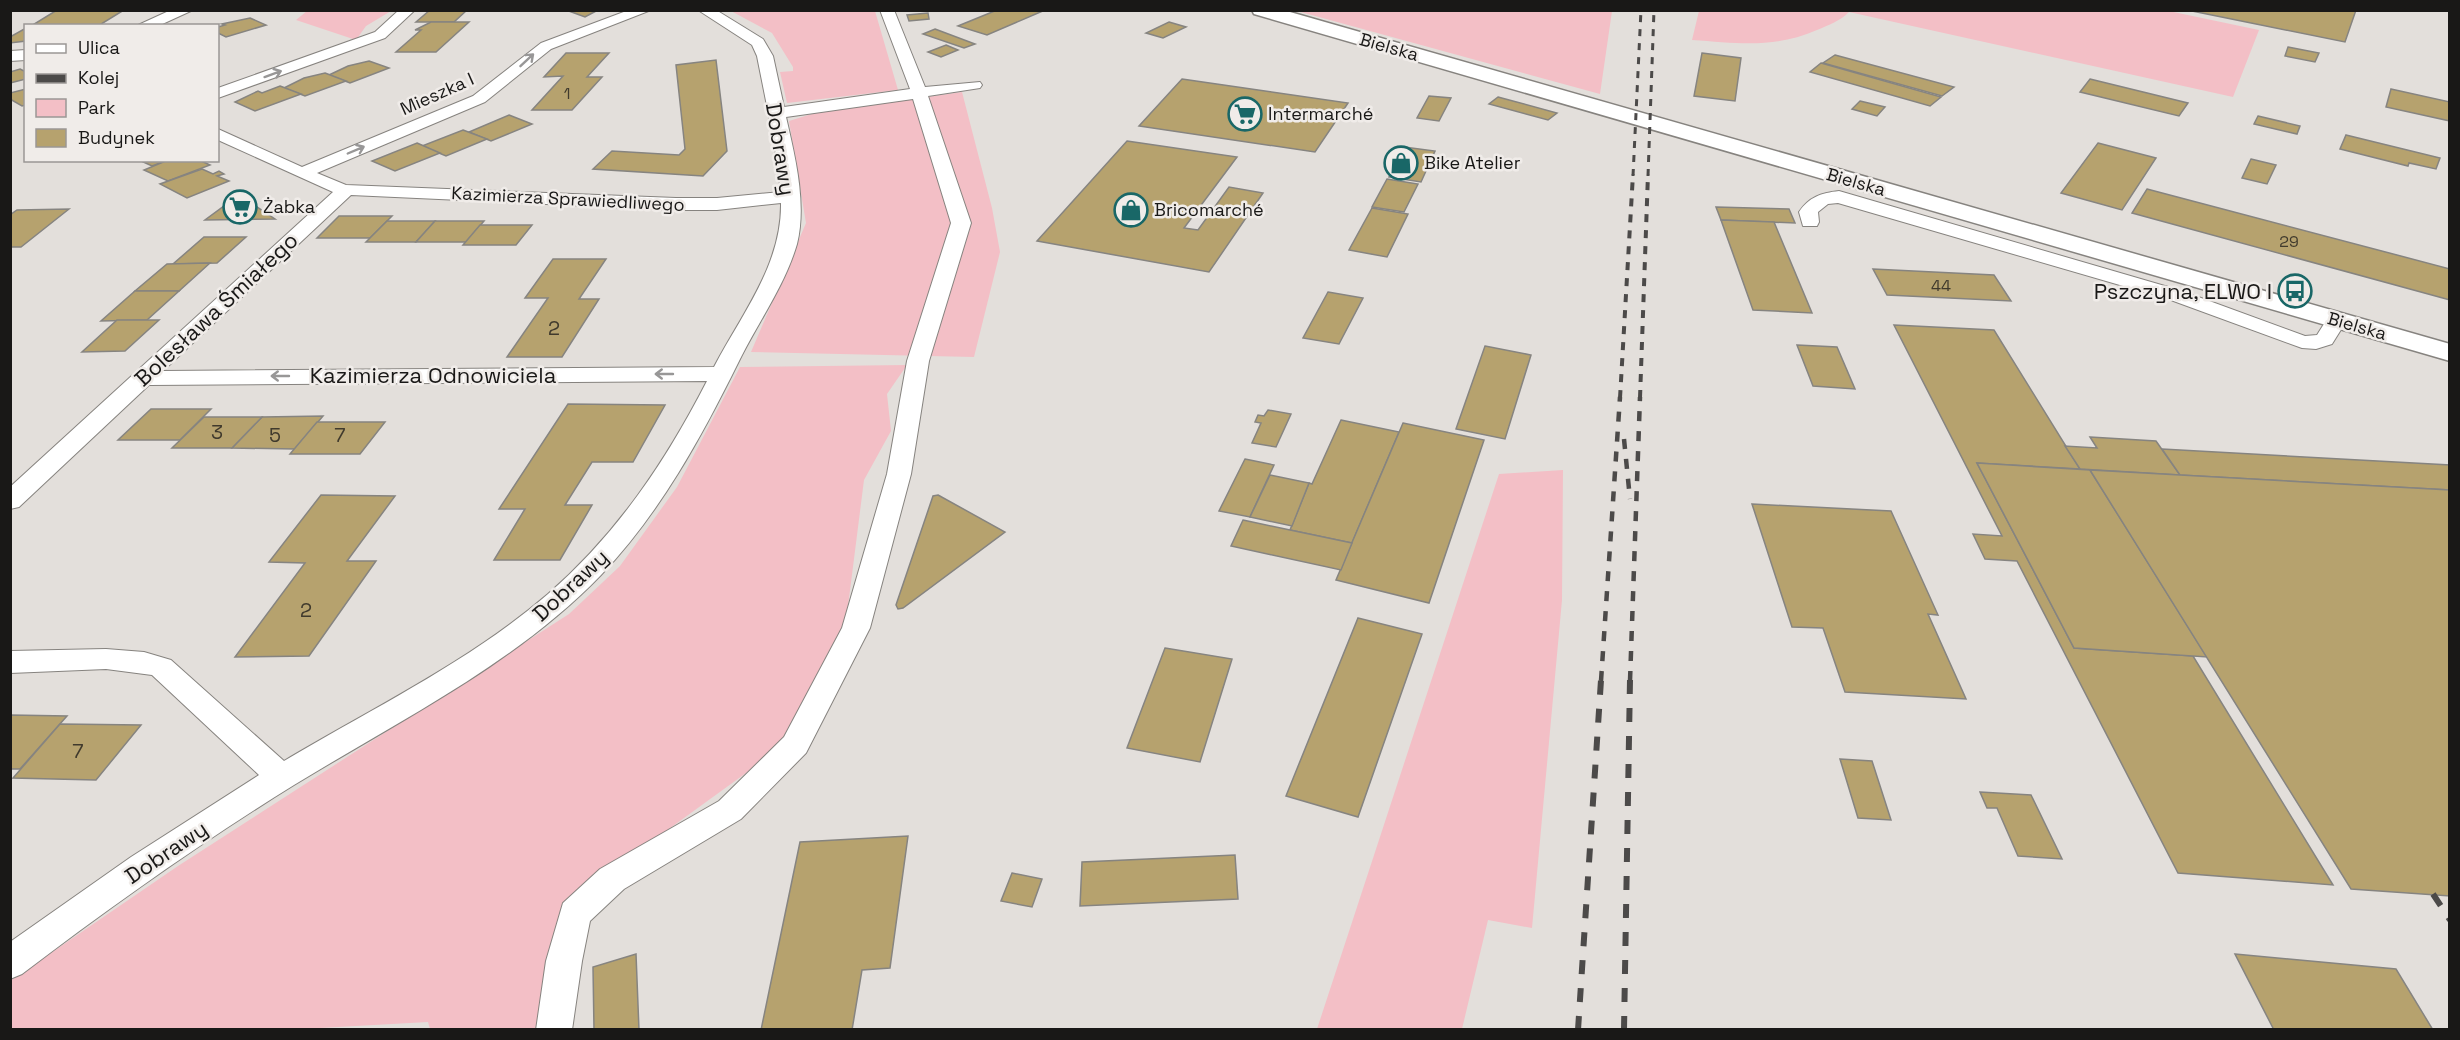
<svg xmlns="http://www.w3.org/2000/svg" width="2460" height="1040" font-family="'Space Grotesk',sans-serif">
<style>
.green{fill:#f3bfc6}
.building{fill:#b6a26e;stroke:#868480;stroke-width:1.5}
.lines{fill:none;stroke-linecap:round;stroke-linejoin:round}
.minor-casing{stroke:#86837f;stroke-width:2}
.secondary-casing{stroke:#86837f;stroke-width:3}
.minor{fill:#fff;fill-rule:evenodd}
.secondary{fill:#fff;fill-rule:evenodd}
.rail-far3{stroke:#4c4a49;stroke-width:3;stroke-dasharray:7 7;stroke-linecap:butt}
.rail-far2{stroke:#4c4a49;stroke-width:4;stroke-dasharray:8 8;stroke-linecap:butt}
.rail-far1{stroke:#4c4a49;stroke-width:4.5;stroke-dasharray:10 10;stroke-linecap:butt}
.rail{stroke:#4c4a49;stroke-width:6;stroke-dasharray:14 14;stroke-linecap:butt}
.oneway{stroke:#989797}
.labels{text-anchor:middle;stroke-width:5;stroke-linejoin:round;paint-order:stroke}
.far-number-label{font-size:16px;fill:#403a2d}
.far-street-label{font-size:18px;fill:#191817;stroke:#f0ece9}
.far-poi-label{font-size:18px;fill:#191817;stroke:#f0ece9;text-anchor:start}
.number-label{font-size:20px;fill:#403a2d}
.street-label{font-size:22px;fill:#191817;stroke:#f0ece9}
.poi-label{font-size:22px;fill:#191817;stroke:#f0ece9;text-anchor:end}
</style>
<rect width="100%" height="100%" fill="#e3dfdb"/>
<g class="green">
<polygon points="307,11 391,11 366,26 356,40 296,20"/>
<polygon points="731,11 875,11 898,90 787,103 780,72 793,71 793,67 772,33"/>
<polygon points="1297,11 1612,10 1612,11 1600,94"/>
<path d="M1699 11 2164 10 2259 30 2233 97 1849 12C1840 21 1829 25 1817 30 1773 49 1738 43 1692 40Z"/>
<polygon points="962,92 992,208 1000,252 974,357 751,352 806,223 789,121 815,113"/>
<polygon points="907,365 887,394 891,431 864,480 847,614 851,656 775,752 644,847 547,972 535,1029 430,1029 428,1022 284,1030 11,1029 10,981 178,866 569,614 620,566 677,487 740,367"/>
<polygon points="1563,470 1562,600 1532,928 1488,920 1462,1029 1317,1029 1499,474"/>
</g>
<g class="building">
<polygon points="57,10 124,10 98,26 31,26"/>
<polygon points="430,10 467,10 454,22 416,22"/>
<polygon points="566,10 598,10 585,17"/>
<polygon points="997,10 1045,10 987,35 958,26"/>
<polygon points="2187,10 2356,10 2345,42"/>
<polygon points="928,13 929,19 909,21 907,15"/>
<polygon points="250,18 266,25 226,37 218,33 218,27 225,25 222,24"/>
<polygon points="431,22 469,22 436,52 396,52 421,30 415,30"/>
<polygon points="1169,22 1186,27 1163,38 1146,33"/>
<polygon points="26,28 26,41 10,43 10,37"/>
<polygon points="935,29 975,44 964,48 923,34"/>
<polygon points="946,45 958,50 941,57 928,52"/>
<polygon points="2288,47 2319,53 2315,62 2285,56"/>
<polygon points="566,53 609,53 587,77 602,77 572,110 532,110 563,76 544,77"/>
<polygon points="1702,53 1741,58 1735,101 1694,96"/>
<polygon points="1835,55 1954,87 1942,96 1823,63"/>
<polygon points="716,60 727,151 703,176 593,169 612,151 679,155 685,149 676,65"/>
<polygon points="369,61 389,68 350,83 329,75 348,66"/>
<polygon points="1821,63 1941,97 1930,106 1810,72"/>
<polygon points="20,69 26,72 26,79 10,83 10,72"/>
<polygon points="325,73 346,81 305,96 284,88 304,78"/>
<polygon points="1182,79 1348,103 1315,152 1139,126"/>
<polygon points="2090,79 2188,103 2179,116 2080,92"/>
<polygon points="280,86 301,94 255,111 235,102 258,91 262,93"/>
<polygon points="26,89 26,105 22,106 10,99 10,93"/>
<polygon points="2391,89 2450,102 2450,121 2386,107"/>
<polygon points="1429,96 1451,98 1439,121 1417,118"/>
<polygon points="1498,97 1557,113 1548,120 1489,104"/>
<polygon points="1860,101 1885,107 1877,116 1852,109"/>
<polygon points="509,115 532,124 491,141 469,132"/>
<polygon points="2258,116 2300,126 2297,134 2254,124"/>
<polygon points="463,130 487,139 446,156 422,146"/>
<polygon points="2346,135 2440,158 2436,169 2409,163 2408,166 2340,149"/>
<polygon points="1127,141 1237,157 1184,228 1198,230 1229,187 1263,193 1209,272 1037,241"/>
<polygon points="417,143 440,153 395,171 372,161"/>
<polygon points="2098,143 2156,158 2122,210 2061,193"/>
<polygon points="1404,147 1435,151 1421,182 1389,177"/>
<polygon points="2251,159 2276,165 2267,184 2242,178"/>
<polygon points="139,160 168,160 152,166"/>
<polygon points="168,160 199,160 210,165 168,181 144,170"/>
<polygon points="202,169 213,174 219,171 224,174 217,176 229,181 187,198 160,184"/>
<polygon points="1387,179 1418,184 1404,212 1372,207"/>
<polygon points="2147,189 2450,269 2450,300 2132,213"/>
<polygon points="239,195 275,219 205,220"/>
<polygon points="1716,207 1789,209 1795,223 1721,220"/>
<polygon points="1372,208 1408,214 1387,257 1349,250"/>
<polygon points="69,209 21,247 10,247 10,215 17,210"/>
<polygon points="339,216 392,216 370,238 317,238"/>
<polygon points="1721,220 1774,222 1812,313 1753,310"/>
<polygon points="387,221 435,221 416,242 366,242"/>
<polygon points="435,221 484,221 466,242 416,242"/>
<polygon points="480,225 532,225 516,245 463,245"/>
<polygon points="204,237 246,237 217,263 173,264"/>
<polygon points="553,259 606,259 579,299 599,299 562,357 507,357 548,298 525,298"/>
<polygon points="210,263 179,291 135,291 167,264"/>
<polygon points="1873,269 1994,275 2011,301 1887,295"/>
<polygon points="135,291 179,291 147,320 101,321"/>
<polygon points="1328,292 1363,298 1339,344 1303,338"/>
<polygon points="117,320 159,320 125,351 82,352"/>
<polygon points="1894,325 1994,330 2080,469 1977,463 2074,648 2193,656 2333,885 2178,873 2017,561 1985,559 1973,534 2002,536"/>
<polygon points="1797,345 1837,347 1855,389 1813,386"/>
<polygon points="1485,346 1531,355 1505,439 1456,429"/>
<polygon points="568,404 665,405 633,462 592,462 565,505 592,505 560,560 494,560 525,509 499,509"/>
<polygon points="151,409 211,409 180,440 118,440"/>
<polygon points="1268,410 1291,414 1276,447 1252,443 1261,423 1255,422 1258,415 1264,416"/>
<polygon points="323,416 295,449 232,448 262,417"/>
<polygon points="204,417 262,417 232,448 172,448"/>
<polygon points="1341,420 1399,432 1352,543 1290,530 1309,483 1312,484"/>
<polygon points="317,422 385,422 360,454 290,454"/>
<polygon points="1403,423 1484,440 1429,603 1336,580"/>
<polygon points="2090,437 2156,441 2180,475 2080,469 2065,446 2097,448"/>
<polygon points="2162,449 2450,465 2450,490 2180,475"/>
<polygon points="1245,459 1274,465 1250,517 1219,511"/>
<polygon points="1977,463 2090,470 2207,657 2074,648"/>
<polygon points="2090,470 2450,490 2450,896 2351,889"/>
<polygon points="1270,475 1309,483 1292,526 1250,517"/>
<polygon points="321,495 395,496 347,561 376,561 309,656 235,657 305,563 269,562"/>
<polygon points="938,495 1005,532 903,608 898,609 896,605 933,496"/>
<polygon points="1752,504 1891,511 1938,615 1928,614 1966,699 1845,692 1823,628 1792,627"/>
<polygon points="1243,520 1290,530 1352,543 1341,570 1231,546"/>
<polygon points="1358,618 1422,634 1358,817 1286,796"/>
<polygon points="1165,648 1232,659 1200,762 1127,748"/>
<polygon points="10,715 67,716 20,769 10,769"/>
<polygon points="60,724 141,725 96,780 13,778"/>
<polygon points="1840,759 1872,761 1891,820 1858,818"/>
<polygon points="1980,792 2031,795 2062,859 2018,856 1997,808 1987,808"/>
<polygon points="908,836 890,968 862,970 852,1030 761,1030 800,842"/>
<polygon points="1235,855 1238,899 1080,906 1082,862"/>
<polygon points="1012,873 1042,879 1032,907 1001,901"/>
<polygon points="636,954 639,1030 594,1030 593,967"/>
<polygon points="2235,954 2396,969 2433,1030 2274,1030"/>
</g>
<g class="lines">
<defs>
<g id="minor">
<polygon points="171,10 193,10 158,26 136,26"/>
<polygon points="399,10 415,10 385,38 218,98 218,88 375,32"/>
<path d="M629 10H651L551 49 485 102 317 173 346 185 676 198H717L781 192 774 141 757 56 752 45 698 10H716L763 39 773 56 784 107 910 89 880 10H894L925 87 980 82 982 85 980 88 928 96 971 223 929 361 911 474 870 628 806 753 741 819 624 889 590 921 582 961 572 1030H536L546 961 563 903 600 869 719 801 784 737 842 628 887 474 907 361 951 223 913 99 786 117C795 156 807 204 797 244 785 285 759 321 740 359 702 436 661 512 601 575 514 665 400 720 294 785 200 843 110 907 22 974L10 979V942L131 857 259 775 152 675 106 669 10 673V651L106 649 144 652 171 660 284 761C373 708 469 662 548 594 617 534 666 461 707 381L149 385 19 507 10 509V487L333 192 218 140V129L302 167 473 96 541 43ZM351 195 676 210H717L781 203C782 265 741 315 714 367L163 371Z"/>
<polygon points="26,50 26,60 10,61 10,51"/>
<path d="M1839 191 2182 291 2305 336 2317 335 2329 316H2343L2347 320 2332 344 2316 349 2302 348 2168 299 1838 203 1828 204 1818 212 1819 222 1817 226H1803L1799 212C1809 197 1821 193 1839 191Z"/>
</g>
<polygon id="secondary" points="1252,10 1283,10 2450,344 2450,361 1254,14"/>
</defs>
<use href="#minor" class="minor-casing"/>
<use href="#secondary" class="secondary-casing"/>
<use href="#minor" class="minor"/>
<use href="#secondary" class="secondary"/>
<g class="rail-far3">
<polyline points="1633,176 1641,10"/>
<polyline points="1648,176 1654,10"/>
</g>
<g class="rail-far2">
<polyline points="1620,398 1633,174"/>
<polyline points="1640,398 1648,174"/>
</g>
<g class="rail-far1">
<polyline points="1624,439 1630,499"/>
<polyline points="1601,681 1620,397"/>
<polyline points="1630,681 1640,397"/>
</g>
<g class="rail">
<polyline points="2433,894 2450,920"/>
<polyline points="1578,1030 1601,680"/>
<polyline points="1624,1030 1630,680"/>
</g>
</g>
<defs><path id="oneway-shaft" d="M-6 0H5M1.5-3L5.5 0L1.5 3" fill="none" stroke-width="1.6" stroke-linecap="round" stroke-linejoin="round" transform="scale(1.5)"/></defs>
<g class="oneway">
<use href="#oneway-shaft" transform="translate(527 60) rotate(-43)"/>
<use href="#oneway-shaft" transform="translate(273 74) rotate(-20)"/>
<use href="#oneway-shaft" transform="translate(356 150) rotate(-23)"/>
<use href="#oneway-shaft" transform="translate(664 374) rotate(180)"/>
<use href="#oneway-shaft" transform="translate(280 376) rotate(180)"/>
</g>
<defs>
<symbol id="supermarket-ring" viewBox="-11 -11 22 22"><circle r="9.5" fill="#f0ece9" stroke="#196767" stroke-width="1.5"/><path d="M-6-5.5h2.5l.6 2H6L4.5 2H-2.5L-4.4-4H-6ZM-1.5 3.2a1.3 1.3 0 1 0 .1 0ZM3 3.2a1.3 1.3 0 1 0 .1 0Z" fill="#196767"/></symbol>
<symbol id="shop-ring" viewBox="-11 -11 22 22"><circle r="9.5" fill="#f0ece9" stroke="#196767" stroke-width="1.5"/><path d="M-5-2.5h2.3a2.7 3.5 0 0 1 5.4 0H5L5.5 6h-11ZM-1.5-2.5h3a1.5 2.3 0 0 0-3 0Z" fill="#196767"/></symbol>
<symbol id="bus-ring" viewBox="-11 -11 22 22"><circle r="9.5" fill="#f0ece9" stroke="#196767" stroke-width="1.5"/><path d="M-5-6H5V4H4V6H2V4H-2V6H-4V4H-5ZM-3.5-4V0h7V-4ZM-3.5 1.2v1.5H-2V1.2ZM2 1.2v1.5H3.5V1.2Z" fill="#196767"/></symbol>
</defs>
<g fill-rule="evenodd">
<use href="#supermarket-ring" x="1226" y="95" width="38" height="38"/>
<use href="#shop-ring" x="1382" y="144" width="38" height="38"/>
<use href="#supermarket-ring" x="221" y="188" width="38" height="38"/>
<use href="#shop-ring" x="1112" y="191" width="38" height="38"/>
<use href="#bus-ring" x="2276" y="272" width="38" height="38"/>
</g>
<g class="labels">
<g class="far-number-label">
<text x="567" y="99">1</text>
<text x="2289" y="247">29</text>
<text x="1941" y="291">44</text>
</g>
<g class="far-street-label">
<text transform="translate(1389 47) rotate(16)" y="6">Bielska</text>
<text transform="translate(437 94) rotate(-24)" y="6">Mieszka I</text>
<text transform="translate(1856 182) rotate(16)" y="6">Bielska</text>
<text transform="translate(568 199) rotate(3)" y="6">Kazimierza Sprawiedliwego</text>
<text transform="translate(2357 326) rotate(16)" y="6">Bielska</text>
</g>
<g class="far-poi-label">
<text x="1268" y="120">Intermarché</text>
<text x="1424" y="169">Bike Atelier</text>
<text x="263" y="213">Żabka</text>
<text x="1154" y="216">Bricomarché</text>
</g>
<g class="number-label">
<text x="554" y="335">2</text>
<text x="217" y="439">3</text>
<text x="275" y="442">5</text>
<text x="340" y="442">7</text>
<text x="306" y="617">2</text>
<text x="78" y="758">7</text>
</g>
<g class="street-label">
<text transform="translate(781 149) rotate(81)" y="8">Dobrawy</text>
<text transform="translate(216 309) rotate(-43)" y="8">Bolesława Śmiałego</text>
<text x="433" y="383">Kazimierza Odnowiciela</text>
<text transform="translate(570 585) rotate(-43)" y="8">Dobrawy</text>
<text transform="translate(166 852) rotate(-34)" y="8">Dobrawy</text>
</g>
<g class="poi-label">
<text x="2272" y="299">Pszczyna, ELWO I</text>
</g>
</g>
<rect width="2460" height="1040" fill="none" stroke="#191817" stroke-width="24"/>
<rect x="24" y="24" width="195" height="138" fill="#f0ece9" stroke="#9a9795" stroke-width="1.5"/>
<rect x="36" y="44" width="30" height="9" fill="#ffffff" stroke="#9a9795" stroke-width="1.5"/>
<text x="78" y="54" font-size="18" fill="#191817">Ulica</text>
<rect x="36" y="74" width="30" height="9" fill="#4c4a49" stroke="#9a9795" stroke-width="1.5"/>
<text x="78" y="84" font-size="18" fill="#191817">Kolej</text>
<rect x="36" y="99" width="30" height="18" fill="#f3bfc6" stroke="#9a9795" stroke-width="1.5"/>
<text x="78" y="114" font-size="18" fill="#191817">Park</text>
<rect x="36" y="129" width="30" height="18" fill="#b6a26e" stroke="#9a9795" stroke-width="1.5"/>
<text x="78" y="144" font-size="18" fill="#191817">Budynek</text>
</svg>
